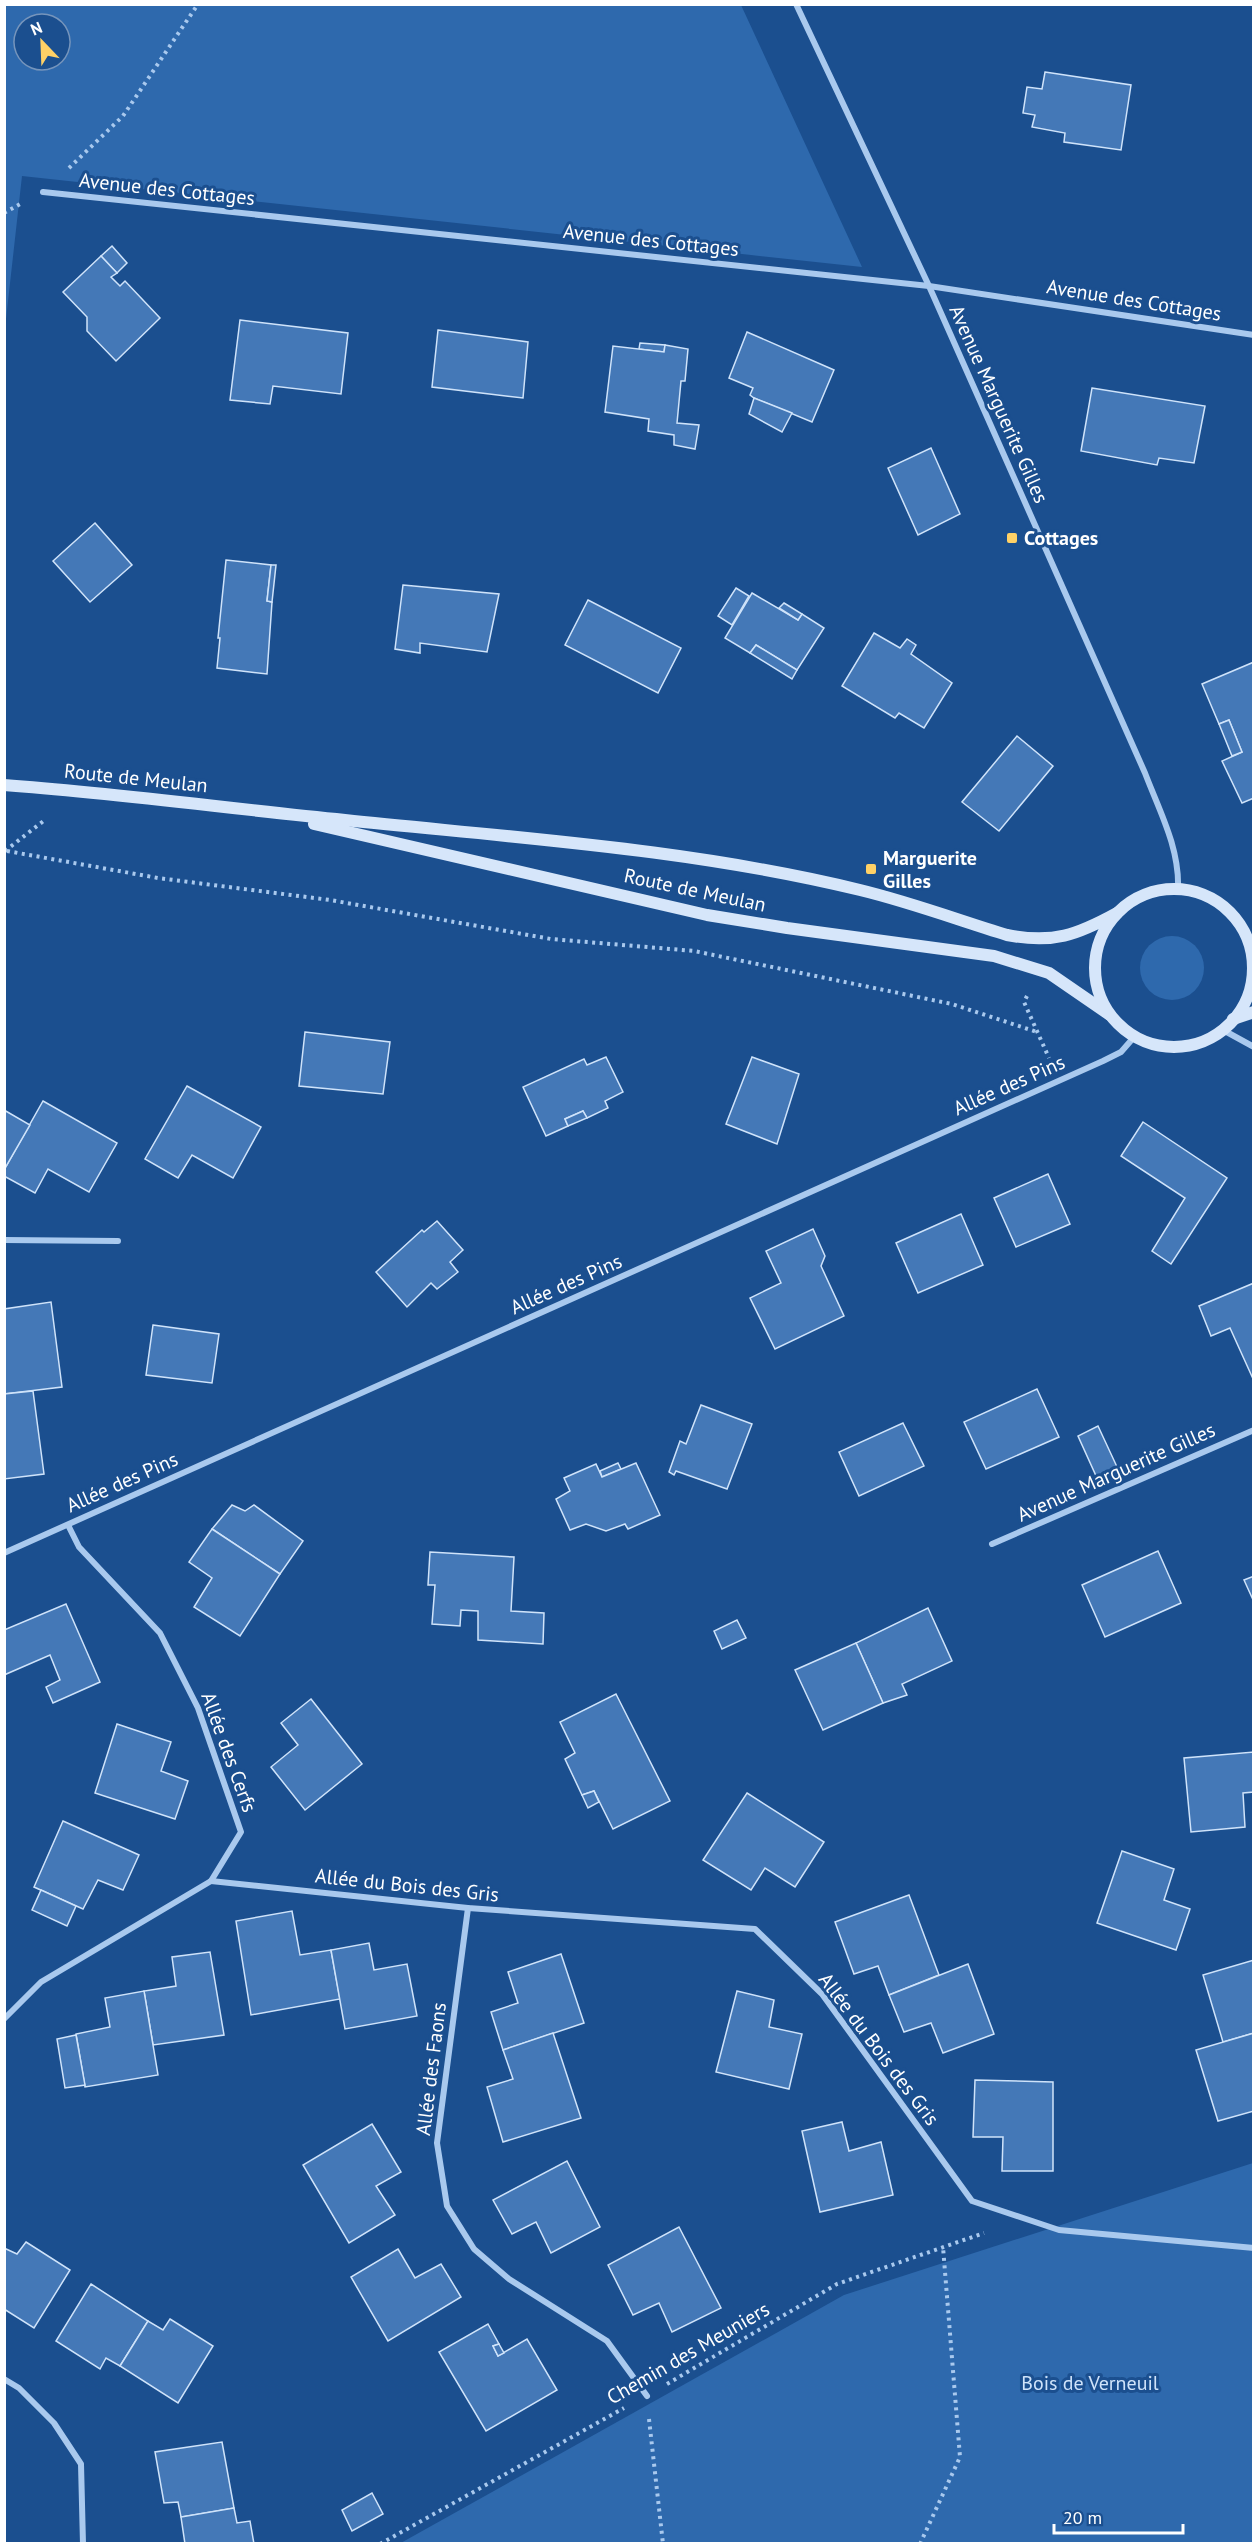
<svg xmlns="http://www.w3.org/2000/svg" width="1258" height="2548" font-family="'PT Sans',sans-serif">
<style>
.green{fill:#2e69ad;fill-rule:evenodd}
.building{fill:#4478b7;stroke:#cfe3fa;stroke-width:1.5}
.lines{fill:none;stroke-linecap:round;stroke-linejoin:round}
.path{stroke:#a9c9ee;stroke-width:4;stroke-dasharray:3 4.5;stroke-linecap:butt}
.minor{stroke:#a9c9ee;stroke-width:6}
.secondary{stroke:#d6e6fa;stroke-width:12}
.poi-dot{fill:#ffd166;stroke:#1b4f8f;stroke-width:2}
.labels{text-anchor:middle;stroke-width:6;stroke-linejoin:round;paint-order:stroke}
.street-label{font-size:20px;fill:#fff;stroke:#1b4f8f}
.poi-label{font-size:20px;font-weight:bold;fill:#fff;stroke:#1b4f8f;text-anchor:start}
.park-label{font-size:20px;fill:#cfe3fa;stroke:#1b4f8f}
</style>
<rect width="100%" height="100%" fill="#1b4f8f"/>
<g class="green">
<path d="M5 4 741 5 862 267 22 176 5 328ZM24 24H60V60H24Z"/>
<circle cx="1172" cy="968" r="32"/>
<polygon points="1253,2163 1253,2543 399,2544 844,2295"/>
</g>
<g class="building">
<polygon points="1045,72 1131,85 1121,150 1064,142 1065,133 1032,127 1035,115 1023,113 1027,87 1042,89"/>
<polygon points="112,246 127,263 117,273 101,256"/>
<polygon points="101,256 117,273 111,277 120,286 125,281 160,318 116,361 87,331 87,317 63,292"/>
<polygon points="240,320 348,333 341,394 273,386 270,404 230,400"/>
<polygon points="438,330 528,342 523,398 432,387"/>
<polygon points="747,332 834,370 812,422 754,398 750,395 753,388 729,378"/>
<polygon points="640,343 665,345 664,352 639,349"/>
<polygon points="665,345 688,349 685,381 681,381 677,423 699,425 695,449 674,445 674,435 648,431 649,419 605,412 613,346 664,352"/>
<polygon points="1092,388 1205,406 1194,463 1159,458 1157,465 1081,451"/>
<polygon points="754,398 792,413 782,432 749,414"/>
<polygon points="931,448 960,514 918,535 888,468"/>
<polygon points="95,523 132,565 90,602 53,561"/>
<polygon points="226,560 271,565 267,601 272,602 267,674 217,668 220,638 218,638"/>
<polygon points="271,565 276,565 272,602 267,601"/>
<polygon points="403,585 499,594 487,652 420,643 420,653 395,649"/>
<polygon points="736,588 749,596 732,625 718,616"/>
<polygon points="752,593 798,620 802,614 824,628 797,670 756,645 750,653 725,638"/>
<polygon points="588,600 681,648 658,693 565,645"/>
<polygon points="784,603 802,614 798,620 779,608"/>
<polygon points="874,633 900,648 907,639 916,645 911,654 952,683 924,728 899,713 895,718 842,686"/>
<polygon points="756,645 797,670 792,679 750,653"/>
<polygon points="1254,662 1254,798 1242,803 1222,761 1242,752 1229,720 1219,724 1202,684"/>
<polygon points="1229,720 1242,752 1232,756 1219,724"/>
<polygon points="1017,736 1053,766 999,831 962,802"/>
<polygon points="305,1032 390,1042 383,1094 299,1086"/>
<polygon points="606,1057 623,1092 605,1101 608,1108 587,1118 583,1111 565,1119 568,1126 546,1136 523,1087 584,1059 587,1065"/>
<polygon points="752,1057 799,1074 777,1144 726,1124"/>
<polygon points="187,1086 261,1127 233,1178 192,1155 178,1178 145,1159"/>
<polygon points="43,1101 117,1143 89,1192 48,1169 35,1193 4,1176 4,1170"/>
<polygon points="4,1110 30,1125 4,1170"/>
<polygon points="583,1111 587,1118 568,1126 565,1119"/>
<polygon points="1143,1122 1227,1178 1171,1264 1152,1251 1185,1198 1121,1156"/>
<polygon points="1048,1174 1070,1224 1016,1247 994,1198"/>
<polygon points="961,1214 983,1265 918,1293 896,1243"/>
<polygon points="437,1221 463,1250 450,1262 458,1272 437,1289 431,1283 407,1307 376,1272 422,1230 424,1232"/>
<polygon points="813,1229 825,1256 821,1266 844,1316 775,1349 750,1298 781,1283 766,1251"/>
<polygon points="1254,1283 1254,1381 1230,1328 1211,1336 1199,1306"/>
<polygon points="51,1302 62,1387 4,1394 4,1309"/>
<polygon points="153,1325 219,1334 212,1383 146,1375"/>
<polygon points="1037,1389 1059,1437 986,1469 964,1422"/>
<polygon points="33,1391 44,1474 4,1479 4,1394"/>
<polygon points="701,1405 752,1424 727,1489 676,1471 674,1475 669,1472 680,1441 686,1444"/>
<polygon points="903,1423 924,1466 859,1496 839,1452"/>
<polygon points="1098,1426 1118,1469 1097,1478 1078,1436"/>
<polygon points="618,1463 621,1469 602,1477 600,1471"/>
<polygon points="636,1463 660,1515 628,1529 625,1524 606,1531 586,1524 570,1530 556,1499 570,1491 564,1478 596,1464 602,1477"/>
<polygon points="232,1505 245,1511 254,1505 303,1541 280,1574 212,1529"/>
<polygon points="212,1529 280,1574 240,1636 194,1607 212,1578 189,1562"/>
<polygon points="1158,1551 1181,1603 1105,1637 1082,1585"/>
<polygon points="430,1552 514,1557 511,1611 544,1613 543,1644 478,1640 478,1611 461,1610 460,1626 432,1624 435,1585 428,1585"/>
<polygon points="1254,1576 1254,1602 1244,1580"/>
<polygon points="66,1604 100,1682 53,1703 46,1687 60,1680 50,1655 4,1675 4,1630"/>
<polygon points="928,1608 952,1661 902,1684 907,1695 883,1703 856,1643"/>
<polygon points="737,1620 746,1638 722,1649 714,1631"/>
<polygon points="856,1643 883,1703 823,1730 795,1670"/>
<polygon points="616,1694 670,1801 613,1829 594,1791 582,1795 565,1759 575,1753 560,1722"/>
<polygon points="311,1699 362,1764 305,1810 271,1767 298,1745 281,1723"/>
<polygon points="117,1724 171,1742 161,1771 188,1781 175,1819 95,1793"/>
<polygon points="1254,1752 1254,1792 1243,1793 1245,1827 1191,1832 1184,1758"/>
<polygon points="594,1791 599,1802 588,1808 582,1795"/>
<polygon points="747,1793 824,1842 795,1887 765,1868 751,1890 703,1860"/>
<polygon points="63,1821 139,1855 123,1890 98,1880 83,1909 34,1887"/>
<polygon points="1122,1851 1174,1869 1164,1900 1190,1909 1176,1950 1097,1923"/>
<polygon points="41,1890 76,1906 67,1926 32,1910"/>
<polygon points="909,1895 939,1975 889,1995 878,1966 854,1974 835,1922"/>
<polygon points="292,1911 300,1955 331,1950 340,1999 251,2015 236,1921"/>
<polygon points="369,1943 374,1970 407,1964 417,2016 345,2029 331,1950"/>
<polygon points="210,1952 224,2035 153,2045 144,1991 176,1986 172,1957"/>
<polygon points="561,1954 584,2023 503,2050 491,2012 518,2003 508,1972"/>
<polygon points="1254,1960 1254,2033 1223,2042 1203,1975"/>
<polygon points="968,1964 994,2034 943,2053 931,2023 904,2032 889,1995"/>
<polygon points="144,1991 158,2075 85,2087 76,2034 110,2027 105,1998"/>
<polygon points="737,1991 774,2000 769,2027 802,2034 789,2089 716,2072"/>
<polygon points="553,2033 581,2118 503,2142 487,2087 513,2079 503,2050"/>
<polygon points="1254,2033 1254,2111 1218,2121 1196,2050"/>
<polygon points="76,2035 85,2085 65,2088 57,2039"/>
<polygon points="975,2080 1053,2082 1053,2171 1002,2171 1003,2137 973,2137"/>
<polygon points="842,2122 849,2151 881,2142 893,2195 820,2212 802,2131"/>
<polygon points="372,2124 401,2172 376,2186 395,2215 349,2243 303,2165"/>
<polygon points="567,2161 600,2227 551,2253 536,2222 512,2234 493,2200"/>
<polygon points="679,2227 721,2308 672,2332 659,2303 633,2315 608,2265"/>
<polygon points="26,2242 70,2270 34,2328 4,2309 4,2248 17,2254"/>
<polygon points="398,2249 415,2278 441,2264 461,2297 388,2341 351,2277"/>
<polygon points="91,2284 148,2321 120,2366 106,2358 100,2369 56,2341"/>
<polygon points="170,2319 213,2346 178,2403 120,2366 148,2321 163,2330"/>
<polygon points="488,2324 499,2344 493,2346 498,2356 527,2339 557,2390 486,2431 439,2352"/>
<polygon points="499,2344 504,2353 498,2356 493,2346"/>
<polygon points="222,2442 234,2508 181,2517 178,2502 164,2503 155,2452"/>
<polygon points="372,2493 383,2514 352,2531 342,2510"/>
<polygon points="234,2508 237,2523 250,2521 254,2544 185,2544 181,2517"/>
</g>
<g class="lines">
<g class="path">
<polyline points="69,168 123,116 198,4"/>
<polyline points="4,213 22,203"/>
<polyline points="5,851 46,819"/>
<polyline points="7,851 158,878 330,900 551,939 694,951 952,1004 1037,1032"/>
<polyline points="1027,996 1024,1002 1049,1058"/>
<polyline points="667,2384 837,2284 984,2233"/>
<polyline points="649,2419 663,2544"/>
<polyline points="380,2544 624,2408"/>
<polyline points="920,2544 960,2457 943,2247"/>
</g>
<g class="minor">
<path d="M796 4 929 286 1145 773C1159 810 1180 848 1178 890"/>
<polyline points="43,192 929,286 1254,335"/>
<polyline points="1223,1030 1254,1047"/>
<polyline points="4,1240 118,1241"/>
<polyline points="992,1544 1254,1430"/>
<polyline points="4,1553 1103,1061 1121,1052 1135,1036"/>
<polyline points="211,1881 468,1908 755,1929 822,1994 972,2201 1059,2230 1254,2248"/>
<polyline points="468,1908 437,2143 447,2206 474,2249 509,2279 607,2341 647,2396"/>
<polyline points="4,2019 41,1982 211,1881 241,1832 198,1708 160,1633 79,1547 68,1525"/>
<polyline points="4,2379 19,2388 54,2423 81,2464 83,2544"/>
</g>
<g class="secondary">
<path d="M4 785C118 793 231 809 345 820 517 838 692 849 860 890 910 902 958 920 1007 935 1053 944 1077 935 1117 913"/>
<polyline points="314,824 707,915 787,928 994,956 1049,973 1110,1015"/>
<circle cx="1174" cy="968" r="79"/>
<polyline points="1233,1019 1254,1012"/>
</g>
</g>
<g class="poi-dot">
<rect x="1006" y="532" width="12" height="12" rx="3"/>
<rect x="865" y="863" width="12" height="12" rx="3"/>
</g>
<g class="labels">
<g class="street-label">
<text transform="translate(167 189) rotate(6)" y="7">Avenue des Cottages</text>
<text transform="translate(651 240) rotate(6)" y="7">Avenue des Cottages</text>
<text transform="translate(1134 300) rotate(9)" y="7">Avenue des Cottages</text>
<text transform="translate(999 404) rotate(66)" y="7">Avenue Marguerite Gilles</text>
<text transform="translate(136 778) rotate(6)" y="7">Route de Meulan</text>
<text transform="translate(695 890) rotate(12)" y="7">Route de Meulan</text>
<text transform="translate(1009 1085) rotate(-24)" y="7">Allée des Pins</text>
<text transform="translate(566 1284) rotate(-24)" y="7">Allée des Pins</text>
<text transform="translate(1116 1472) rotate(-24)" y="7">Avenue Marguerite Gilles</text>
<text transform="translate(122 1482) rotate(-24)" y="7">Allée des Pins</text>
<text transform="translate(229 1752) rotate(70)" y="7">Allée des Cerfs</text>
<text transform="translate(407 1885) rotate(6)" y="7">Allée du Bois des Gris</text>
<text transform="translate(879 2049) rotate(53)" y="7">Allée du Bois des Gris</text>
<text transform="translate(431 2069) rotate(-83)" y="7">Allée des Faons</text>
<text transform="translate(688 2353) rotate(-30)" y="7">Chemin des Meuniers</text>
</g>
<g class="poi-label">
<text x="1024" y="545">Cottages</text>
<text x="883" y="865">Marguerite<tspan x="883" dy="23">Gilles</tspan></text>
</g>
<g class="park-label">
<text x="1090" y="2390">Bois de Verneuil</text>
</g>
</g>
<rect width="1258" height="2548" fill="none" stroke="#ffffff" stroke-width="12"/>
<g transform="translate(42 42) rotate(337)"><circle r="28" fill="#1b4f8f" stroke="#7695bc" stroke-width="1.5"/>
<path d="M0-4.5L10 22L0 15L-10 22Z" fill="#ffd166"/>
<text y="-9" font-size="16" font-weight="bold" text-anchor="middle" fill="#ffffff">N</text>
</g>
<path d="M1054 2524v9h129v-9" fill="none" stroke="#ffffff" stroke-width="3"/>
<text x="1063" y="2524" font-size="18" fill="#ffffff" stroke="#1b4f8f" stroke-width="4.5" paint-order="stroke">20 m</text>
</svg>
